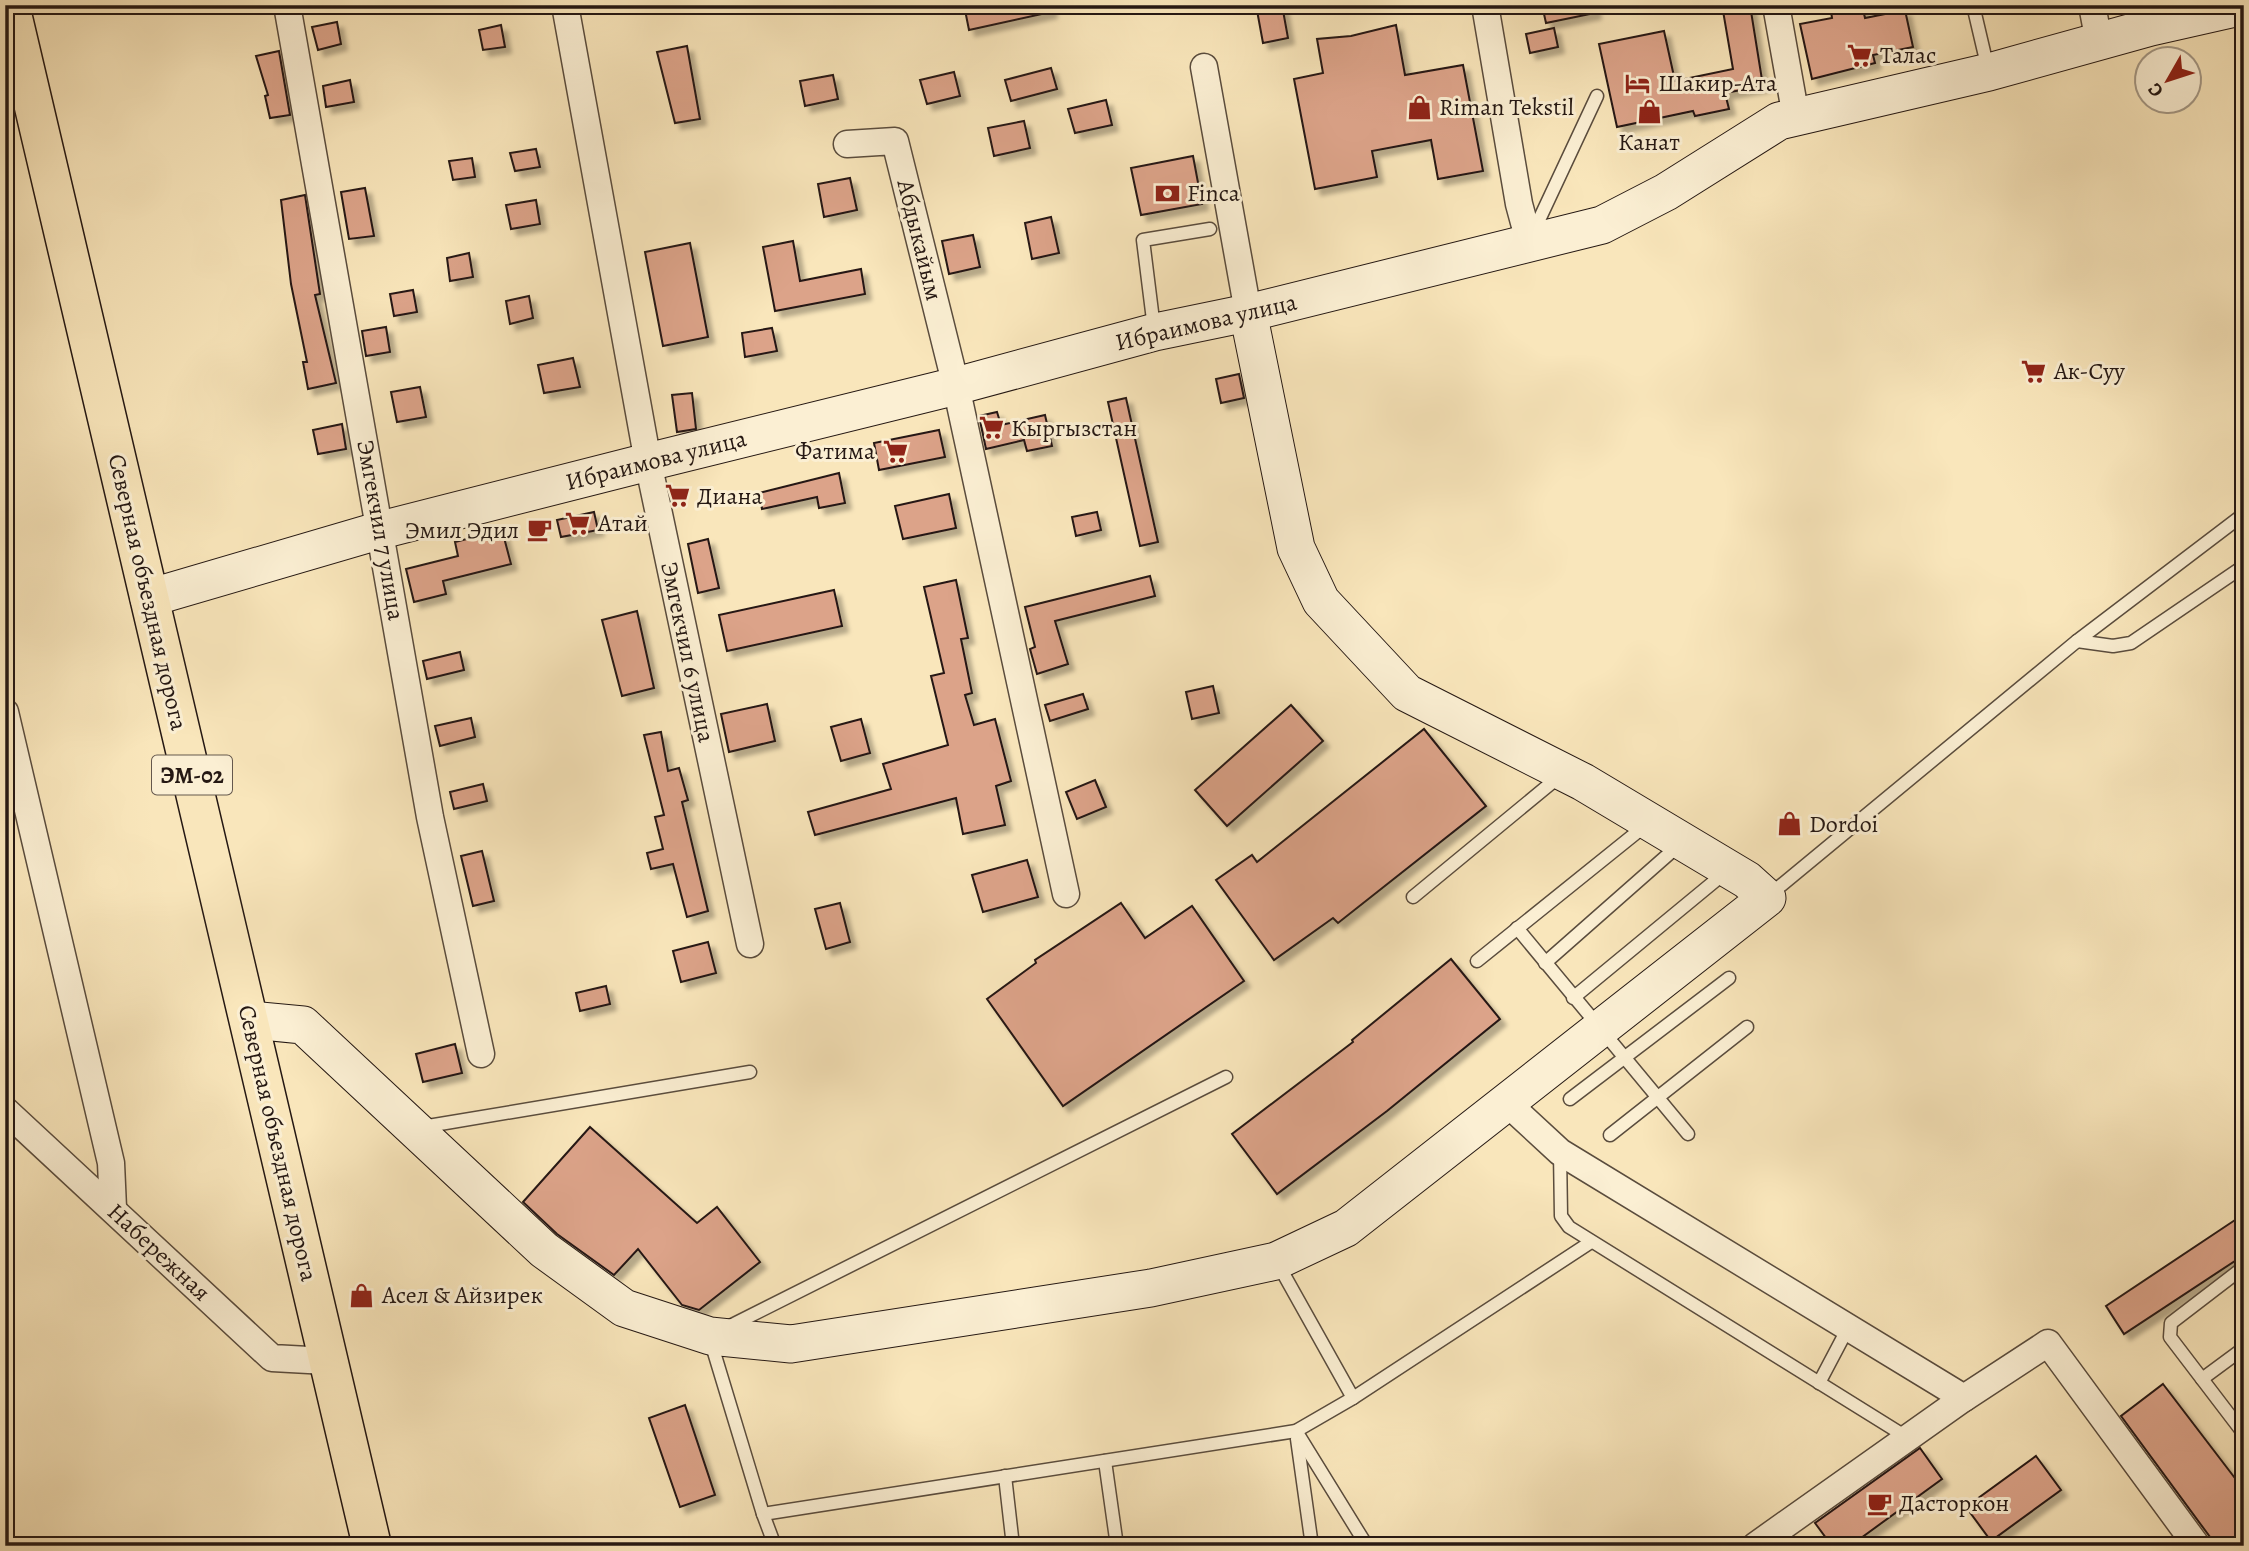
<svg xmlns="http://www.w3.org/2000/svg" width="2249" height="1551" font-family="Alegreya,serif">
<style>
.building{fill:#dca389;stroke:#251813;stroke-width:2;filter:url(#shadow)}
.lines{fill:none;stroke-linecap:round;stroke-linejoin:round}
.lane-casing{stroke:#5a4c3d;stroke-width:15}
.street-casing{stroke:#5a4c3d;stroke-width:29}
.secondary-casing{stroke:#251813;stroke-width:39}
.highway-casing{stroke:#251813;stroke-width:41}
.lane{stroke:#fbefd3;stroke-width:12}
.street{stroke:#fbefd3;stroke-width:26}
.secondary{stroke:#fbefd3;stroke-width:37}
.highway{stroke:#f9e6bb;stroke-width:38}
.labels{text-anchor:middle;stroke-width:6;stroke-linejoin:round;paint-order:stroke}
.shield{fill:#fbefd3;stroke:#65584d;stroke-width:2}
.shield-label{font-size:23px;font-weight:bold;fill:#251813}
.poi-label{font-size:24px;fill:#251813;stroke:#fbefd3;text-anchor:start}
.street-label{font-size:24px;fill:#251813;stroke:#fbefd3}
</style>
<defs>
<filter id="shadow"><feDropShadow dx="6" dy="6" stdDeviation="2" flood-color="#0004"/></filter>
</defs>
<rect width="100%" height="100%" fill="#f9e6bb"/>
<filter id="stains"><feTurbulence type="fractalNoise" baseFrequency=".00286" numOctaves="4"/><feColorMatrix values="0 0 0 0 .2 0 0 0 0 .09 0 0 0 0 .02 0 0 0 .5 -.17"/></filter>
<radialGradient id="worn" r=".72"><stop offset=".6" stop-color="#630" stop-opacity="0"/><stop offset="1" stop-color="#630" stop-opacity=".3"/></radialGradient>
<g class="building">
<polygon points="964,5 1050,5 1051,12 969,30"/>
<polygon points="1256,5 1282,5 1288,38 1263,43"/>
<polygon points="1542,5 1594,5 1595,13 1546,23"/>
<polygon points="1722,5 1750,5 1763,86 1725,93 1729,109 1695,116 1693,111 1617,127 1599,44 1664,31 1675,81 1733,69"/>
<polygon points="1830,5 1862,5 1865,18 1905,10 1913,47 1873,55 1875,63 1812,79 1800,24 1832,18"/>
<polygon points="337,22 341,44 318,50 312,27"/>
<polygon points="501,25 505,47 483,50 479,30"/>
<polygon points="1396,25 1405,75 1463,65 1483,171 1438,179 1431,140 1372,151 1377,177 1315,189 1294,79 1323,73 1317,39 1351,36"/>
<polygon points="1554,28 1558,47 1530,53 1526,34"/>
<polygon points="687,46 700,119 675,123 657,52"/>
<polygon points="279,51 290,115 270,118 265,96 268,95 256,56"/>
<polygon points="1051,68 1057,89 1011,101 1005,80"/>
<polygon points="954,72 960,96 927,104 920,80"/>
<polygon points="833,75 838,99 805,106 800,81"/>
<polygon points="350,80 354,102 326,107 323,86"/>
<polygon points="1106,100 1112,125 1075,133 1068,109"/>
<polygon points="1024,121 1030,148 994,156 988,128"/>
<polygon points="536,149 540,167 515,171 510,153"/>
<polygon points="1193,156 1202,204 1141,215 1131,168"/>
<polygon points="472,158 475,177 453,180 449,161"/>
<polygon points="850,178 857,210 824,217 818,184"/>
<polygon points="365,188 374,236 349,239 341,192"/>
<polygon points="305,195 320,294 315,295 336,383 308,389 303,362 307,362 291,284 281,200"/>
<polygon points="536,200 540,224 511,229 506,205"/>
<polygon points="1051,217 1059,253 1032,259 1025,223"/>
<polygon points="973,235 980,267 949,274 942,241"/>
<polygon points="793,241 800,281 861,269 865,294 775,311 763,247"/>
<polygon points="690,243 708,337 663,346 645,252"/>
<polygon points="469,253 473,277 450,281 447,258"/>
<polygon points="413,290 417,312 394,316 390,294"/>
<polygon points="529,296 533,318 510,324 506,301"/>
<polygon points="386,327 390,352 366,356 362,331"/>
<polygon points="772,328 777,351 745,357 742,333"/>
<polygon points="573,358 580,387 544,393 538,365"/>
<polygon points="1239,374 1244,398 1221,403 1216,379"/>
<polygon points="420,387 426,417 397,422 391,392"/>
<polygon points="692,393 696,429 677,432 672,395"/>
<polygon points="1126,398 1158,542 1140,546 1108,402"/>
<polygon points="997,412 1001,425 1045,415 1052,446 1027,451 1024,440 986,449 979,416"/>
<polygon points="342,424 346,449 318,454 313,430"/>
<polygon points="939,430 945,457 879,470 874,443"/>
<polygon points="839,473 845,503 819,508 817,497 762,509 759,493"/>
<polygon points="949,494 956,528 903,539 895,506"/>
<polygon points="594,512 598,530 561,537 557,520"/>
<polygon points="1097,512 1101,530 1076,536 1072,517"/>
<polygon points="502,530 511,564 443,581 446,594 414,602 406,569 458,556 455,542"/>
<polygon points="708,539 719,588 698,593 688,544"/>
<polygon points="1150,576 1155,596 1055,621 1068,664 1037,674 1030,649 1035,647 1025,607"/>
<polygon points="956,580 968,638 961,639 972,693 965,695 974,725 995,719 1011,781 996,786 1005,825 963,834 956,798 815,835 808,812 891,789 883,764 948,745 931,676 944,673 924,587"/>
<polygon points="834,590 842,626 727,651 719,615"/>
<polygon points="637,611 654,688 622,696 602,620"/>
<polygon points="460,652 464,670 427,679 423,661"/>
<polygon points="1213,686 1219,713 1192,719 1186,692"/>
<polygon points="1083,694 1088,709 1050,721 1045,705"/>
<polygon points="767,704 775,741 729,752 721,714"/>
<polygon points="1291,705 1323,741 1227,826 1195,790"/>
<polygon points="471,718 475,737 440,746 435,726"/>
<polygon points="861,719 870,753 841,761 831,727"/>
<polygon points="1424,729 1486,806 1338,923 1333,918 1274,960 1216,880 1252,855 1257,862"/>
<polygon points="661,732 668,771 679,768 688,800 682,802 708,911 687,917 673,864 651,869 647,853 663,849 655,817 664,815 644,735"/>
<polygon points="1095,780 1106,807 1077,819 1066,792"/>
<polygon points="483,784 487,801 454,809 450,792"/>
<polygon points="482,851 494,901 473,906 461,856"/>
<polygon points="1027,860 1038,897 983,912 972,875"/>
<polygon points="840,903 850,942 826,949 815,909"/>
<polygon points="1121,903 1145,938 1192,906 1244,981 1063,1106 987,999 1036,963 1035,960"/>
<polygon points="708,942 716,973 681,982 673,951"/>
<polygon points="1451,959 1500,1019 1387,1111 1277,1194 1232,1134 1353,1042 1352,1040"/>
<polygon points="606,986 610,1004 580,1011 576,993"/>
<polygon points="455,1044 462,1073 423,1082 416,1054"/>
<polygon points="590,1127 697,1223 717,1207 760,1262 699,1310 682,1305 638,1249 614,1275 557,1234 523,1202"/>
<polygon points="2244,1214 2244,1255 2124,1334 2106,1306"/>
<polygon points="2163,1384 2244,1490 2244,1546 2213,1546 2210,1537 2121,1416"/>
<polygon points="685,1405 715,1495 680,1507 649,1418"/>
<polygon points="1920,1448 1942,1479 1850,1546 1832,1546 1815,1523"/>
<polygon points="2036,1456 2061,1490 1991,1541 1966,1507"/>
</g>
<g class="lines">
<defs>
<g id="lane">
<polyline points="1973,5 1988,69"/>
<polyline points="1532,235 1597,96"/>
<polyline points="1154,328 1143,240 1210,229"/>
<polyline points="2077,641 2113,646 2131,643 2244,566"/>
<polyline points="1413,897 1561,775"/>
<polyline points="1767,897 2077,641 2244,514"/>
<polyline points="1517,928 1688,1134"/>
<polyline points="1477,961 1646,825"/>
<polyline points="1545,963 1679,845"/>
<polyline points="1573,998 1727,871"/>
<polyline points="1570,1099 1729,978"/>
<polyline points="422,1127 750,1072"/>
<polyline points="1610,1135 1747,1027"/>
<polyline points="1560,1152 1561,1216 1569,1227 1908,1438"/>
<polyline points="1278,1264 1353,1398"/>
<polyline points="2244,1267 2171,1323 2170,1337 2244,1434"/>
<polyline points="726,1328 1226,1077"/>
<polyline points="710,1339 763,1514 775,1546"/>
<polyline points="2202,1379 2244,1348"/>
<polyline points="1819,1383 1848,1328"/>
<polyline points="1296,1431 1367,1546"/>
<polyline points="1297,1439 1312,1546"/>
<polyline points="1105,1461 1117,1546"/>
<polyline points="1005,1476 1013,1546"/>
<polyline points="763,1514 1296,1431 1353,1398 1591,1242"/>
</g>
<g id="street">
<polyline points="287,5 430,817 481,1054"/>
<polyline points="565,5 648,462 750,944"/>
<polyline points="1485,5 1519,204 1529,241"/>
<polyline points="1776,5 1796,117"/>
<polyline points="2092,5 2099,42"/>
<polyline points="1204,67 1248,312"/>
<polyline points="847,144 895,141 956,386 1066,894"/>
<polyline points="5,712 111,1163 113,1208"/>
<polyline points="1508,1104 1560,1152 1964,1398 2048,1343 2197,1546"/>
<polyline points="5,1110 272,1358 327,1361"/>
<polyline points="1755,1546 1964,1398"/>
</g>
<g id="secondary">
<polyline points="149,598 381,530 648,462 956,386 1155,332 1252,312 1602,225 1666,192 1779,121 1989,72 2151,27 2244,6"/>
<polyline points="251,1020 303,1025 544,1250 624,1308 710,1336 791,1344 1151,1288 1276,1261 1346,1228 1767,898 1747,880 1583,782 1407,693 1321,601 1296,548 1248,312"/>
</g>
<polyline id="highway" points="10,5 372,1546"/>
</defs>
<use href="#lane" class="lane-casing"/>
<use href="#street" class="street-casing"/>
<use href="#secondary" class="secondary-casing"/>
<use href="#highway" class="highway-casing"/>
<use href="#lane" class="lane"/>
<use href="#street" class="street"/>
<use href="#secondary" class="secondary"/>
<use href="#highway" class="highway"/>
</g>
<defs>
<symbol id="supermarket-bare" viewBox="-9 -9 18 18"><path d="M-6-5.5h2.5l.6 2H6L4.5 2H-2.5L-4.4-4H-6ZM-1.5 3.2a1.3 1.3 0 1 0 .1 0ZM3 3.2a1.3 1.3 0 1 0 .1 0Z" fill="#8f2418" stroke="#fbefd3" stroke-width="2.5" paint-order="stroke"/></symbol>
<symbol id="hotel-bare" viewBox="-9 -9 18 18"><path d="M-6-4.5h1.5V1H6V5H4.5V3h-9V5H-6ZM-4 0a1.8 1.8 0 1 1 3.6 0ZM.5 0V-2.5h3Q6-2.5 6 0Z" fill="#8f2418" stroke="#fbefd3" stroke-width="2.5" paint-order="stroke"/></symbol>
<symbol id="shop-bare" viewBox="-9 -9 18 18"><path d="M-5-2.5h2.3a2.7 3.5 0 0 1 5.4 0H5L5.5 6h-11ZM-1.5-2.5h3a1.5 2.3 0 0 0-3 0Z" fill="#8f2418" stroke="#fbefd3" stroke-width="2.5" paint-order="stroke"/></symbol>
<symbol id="bank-bare" viewBox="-9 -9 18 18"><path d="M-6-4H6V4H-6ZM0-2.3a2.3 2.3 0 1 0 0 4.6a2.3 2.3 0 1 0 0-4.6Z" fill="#8f2418" stroke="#fbefd3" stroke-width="2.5" paint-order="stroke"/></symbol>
<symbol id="cafe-bare" viewBox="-9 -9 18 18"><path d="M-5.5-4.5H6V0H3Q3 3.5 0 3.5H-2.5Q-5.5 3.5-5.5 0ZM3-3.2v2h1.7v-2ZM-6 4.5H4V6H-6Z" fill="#8f2418" stroke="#fbefd3" stroke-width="2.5" paint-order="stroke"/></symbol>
</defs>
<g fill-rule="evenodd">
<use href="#supermarket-bare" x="1842" y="38" width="35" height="35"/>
<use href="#hotel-bare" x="1620" y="66" width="35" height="35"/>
<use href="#shop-bare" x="1402" y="90" width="35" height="35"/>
<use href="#shop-bare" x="1632" y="94" width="35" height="35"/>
<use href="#bank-bare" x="1150" y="176" width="35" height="35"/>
<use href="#supermarket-bare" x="2016" y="354" width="35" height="35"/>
<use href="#supermarket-bare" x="974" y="410" width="35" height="35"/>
<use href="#supermarket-bare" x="878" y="434" width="35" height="35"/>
<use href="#supermarket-bare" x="660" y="478" width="35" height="35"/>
<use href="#supermarket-bare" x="560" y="506" width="35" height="35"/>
<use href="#cafe-bare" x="522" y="512" width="35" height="35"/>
<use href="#shop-bare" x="1772" y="806" width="35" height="35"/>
<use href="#shop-bare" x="344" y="1278" width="35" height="35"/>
<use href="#cafe-bare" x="1862" y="1486" width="35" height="35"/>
</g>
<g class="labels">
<rect class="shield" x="152" y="755.5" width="80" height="39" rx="5"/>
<g class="shield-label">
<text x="192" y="783">ЭМ-02</text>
</g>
<g class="poi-label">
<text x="1880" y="63">Талас</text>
<text x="1658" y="91">Шакир-Ата</text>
<text x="1439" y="115">Riman Tekstil</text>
<text x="1649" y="150" text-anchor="middle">Канат</text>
<text x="1187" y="201">Finca</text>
<text x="2054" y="379">Ак-Суу</text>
<text x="1011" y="436">Кыргызстан</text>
<text x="875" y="459" text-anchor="end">Фатима</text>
<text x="697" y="504">Диана</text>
<text x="598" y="531">Атай</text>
<text x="519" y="538" text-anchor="end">Эмил Эдил</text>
<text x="1809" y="832">Dordoi</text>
<text x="382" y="1303">Асел &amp; Айзирек</text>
<text x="1899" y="1511">Дасторкон</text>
</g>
<g class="street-label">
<text transform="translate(920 240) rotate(76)" y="8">Абдыкайым</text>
<text transform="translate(1206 322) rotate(-13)" y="8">Ибраимова улица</text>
<text transform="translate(656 460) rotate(-14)" y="8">Ибраимова улица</text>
<text transform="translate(381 530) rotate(80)" y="8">Эмгекчил 7 улица</text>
<text transform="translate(148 592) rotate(77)" y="8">Северная объездная дорога</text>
<text transform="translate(688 652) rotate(78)" y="8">Эмгекчил 6 улица</text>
<text transform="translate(278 1143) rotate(77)" y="8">Северная объездная дорога</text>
<text transform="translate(159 1252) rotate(43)" y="8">Набережная</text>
</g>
</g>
<rect width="2249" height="1551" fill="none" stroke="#f9e6bb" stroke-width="28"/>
<rect x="7" y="7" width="2235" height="1537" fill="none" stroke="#251813" stroke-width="3.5"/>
<rect x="14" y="14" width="2221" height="1523" fill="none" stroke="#251813" stroke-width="2"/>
<g transform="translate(2168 80) rotate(231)"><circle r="33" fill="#fbefd3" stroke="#a59986" stroke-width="2"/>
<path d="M0-5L12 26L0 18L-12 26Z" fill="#8f2418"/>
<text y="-10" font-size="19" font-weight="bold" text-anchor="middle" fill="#251813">С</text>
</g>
<rect width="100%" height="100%" filter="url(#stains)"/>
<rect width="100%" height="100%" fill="url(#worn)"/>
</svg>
